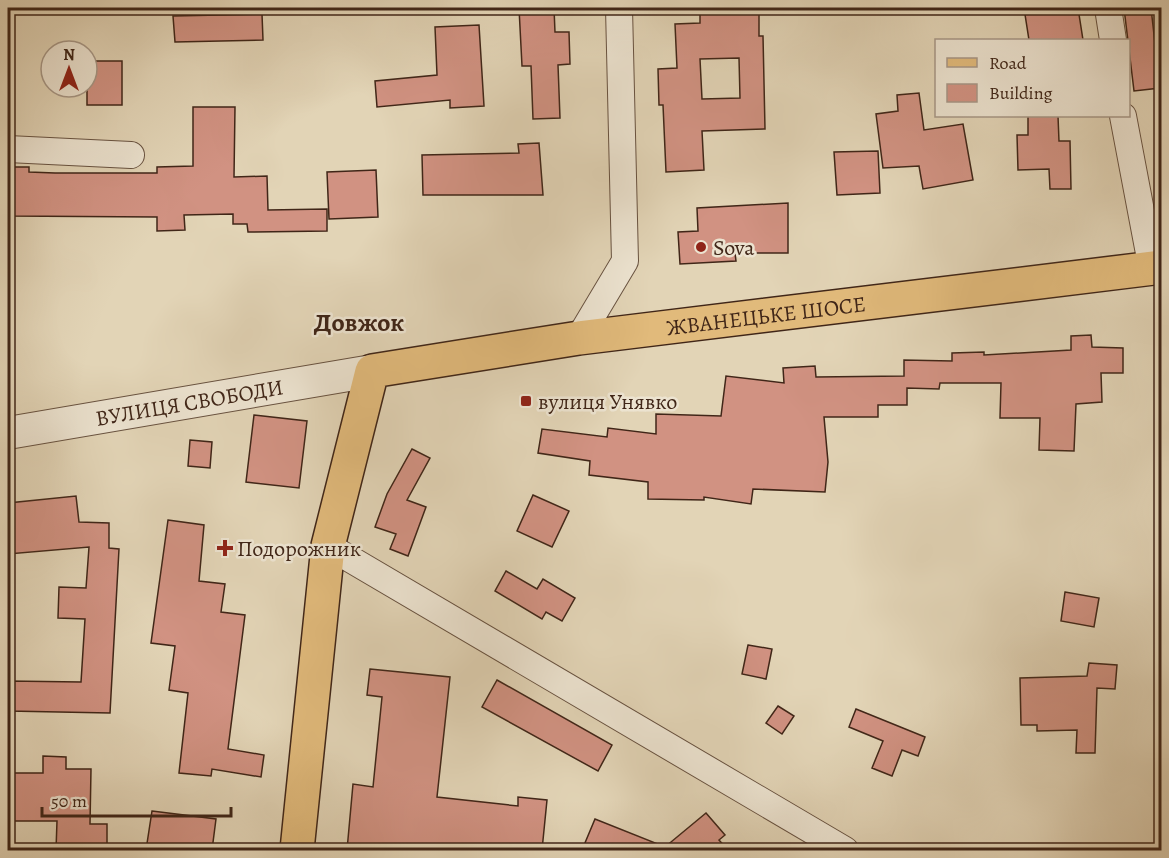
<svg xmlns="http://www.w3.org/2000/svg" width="1169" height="858" font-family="Alegreya,serif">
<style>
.building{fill:#d19282;stroke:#402618;stroke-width:1.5;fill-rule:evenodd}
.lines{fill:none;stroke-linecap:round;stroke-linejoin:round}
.minor-casing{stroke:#685240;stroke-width:28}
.tertiary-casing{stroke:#685240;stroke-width:34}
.primary-casing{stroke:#402618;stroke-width:36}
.minor{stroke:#ece3d0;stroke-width:26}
.tertiary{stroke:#ece3d0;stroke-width:32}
.primary{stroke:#e1ba7b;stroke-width:33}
.poi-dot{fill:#8f2418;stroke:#ece3d0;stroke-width:2}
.labels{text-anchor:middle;stroke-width:5;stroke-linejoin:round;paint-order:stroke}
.poi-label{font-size:22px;fill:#402618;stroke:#ece3d0;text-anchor:start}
.street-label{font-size:22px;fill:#402618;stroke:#ece3d0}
.quarter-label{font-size:26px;font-weight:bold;fill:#402618;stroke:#ece3d0}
</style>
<rect width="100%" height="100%" fill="#e2d4b6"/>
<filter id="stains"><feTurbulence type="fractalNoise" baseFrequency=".00333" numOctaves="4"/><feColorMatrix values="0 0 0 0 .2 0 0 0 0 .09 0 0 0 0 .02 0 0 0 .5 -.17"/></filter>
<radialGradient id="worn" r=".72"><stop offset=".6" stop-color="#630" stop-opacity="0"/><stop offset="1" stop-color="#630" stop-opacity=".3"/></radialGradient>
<g class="building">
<polygon points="519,8 554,8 555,32 569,32 570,64 558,65 560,118 533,119 531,66 522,66"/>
<path d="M700 8H759V36H763L765 129 702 131 704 170 666 172 663 105H659L658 69 677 68 675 24 700 23ZM739 58 740 98 702 99 700 59Z"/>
<polygon points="1024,8 1078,8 1083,40 1029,40"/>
<polygon points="1124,8 1151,8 1160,88 1134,91"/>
<polygon points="262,14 263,40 175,42 173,16"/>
<polygon points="479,25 484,106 450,108 450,100 377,107 375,81 437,75 435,27"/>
<rect x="87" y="61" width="35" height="44"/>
<polygon points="919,93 924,130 963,124 973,180 923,189 919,166 883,168 876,114 898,111 897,95"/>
<polygon points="193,107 235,107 234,177 267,176 268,210 327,209 327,231 248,232 247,224 233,224 233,214 184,215 185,230 157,231 157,217 8,216 8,167 29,167 29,172 55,173 157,173 157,167 193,166"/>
<polygon points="1028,116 1058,116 1059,141 1070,141 1071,189 1050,189 1049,169 1018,170 1017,135 1028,135"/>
<polygon points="539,143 543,195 423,195 422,155 519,153 518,144"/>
<polygon points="878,151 880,193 837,195 834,152"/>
<polygon points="376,170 378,217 329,219 327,172"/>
<polygon points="788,203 788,253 735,253 736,261 680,264 678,232 698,231 697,208"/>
<polygon points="1091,335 1092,347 1123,348 1123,373 1101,373 1102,402 1076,404 1074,451 1039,450 1040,418 1000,418 1001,383 940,383 939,389 907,388 907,405 878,405 878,417 824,417 828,462 825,492 753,489 751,504 704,497 704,500 648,499 648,482 589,475 590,461 538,453 542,429 607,437 608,428 656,434 656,414 721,416 726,376 784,383 783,368 815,366 816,377 904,376 904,360 952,361 952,353 984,352 984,355 1071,350 1071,336"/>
<polygon points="254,415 307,421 299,488 246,482"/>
<polygon points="190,440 212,442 210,468 188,466"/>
<polygon points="412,449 430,458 407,500 426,507 408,556 390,549 396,534 375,527 387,494"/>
<polygon points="533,495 569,511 552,547 517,531"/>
<polygon points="76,496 79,522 109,523 109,548 119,549 110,713 8,711 8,681 81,682 85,619 58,618 59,587 86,588 89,547 8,554 8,503"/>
<polygon points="168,520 204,525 199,581 225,584 221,612 245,615 228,749 264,755 261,777 212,769 211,776 179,773 188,693 169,690 175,646 151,643"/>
<polygon points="506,571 537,589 543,579 575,598 562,621 546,612 542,619 495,591"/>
<polygon points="1065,592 1099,598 1094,627 1061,621"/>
<polygon points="748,645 772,649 766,679 742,674"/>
<polygon points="1089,663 1117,665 1115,689 1097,688 1095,753 1076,753 1077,730 1037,731 1037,725 1021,725 1020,678 1087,676"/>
<polygon points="370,669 450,677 437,797 518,806 518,797 547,800 542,850 347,850 353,784 373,787 382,697 367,695"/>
<polygon points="497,680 612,745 598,771 482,707"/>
<polygon points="778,706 794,716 782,734 766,723"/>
<polygon points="856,709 925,737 918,756 902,750 892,776 872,768 883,741 849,727"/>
<polygon points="43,756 66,757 66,769 91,769 90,824 107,824 107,845 87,844 86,850 56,850 57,821 8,821 8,773 43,773"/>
<polygon points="152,811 216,819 212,850 146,850"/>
<polygon points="706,813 725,835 719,840 728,850 582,850 595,819 665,847"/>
</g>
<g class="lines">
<defs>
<g id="minor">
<polyline points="1108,8 1113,40"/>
<polyline points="1123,116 1152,269"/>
<polyline points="8,149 131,155"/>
<polyline points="579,338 625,261 619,8"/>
<polyline points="328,546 845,850"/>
</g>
<g id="tertiary">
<path id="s1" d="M8 433 372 371"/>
</g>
<g id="primary">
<path id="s2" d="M297 850 328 546 372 371 579 338 1162 267"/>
</g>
</defs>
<use href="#minor" class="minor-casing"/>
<use href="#tertiary" class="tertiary-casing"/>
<use href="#primary" class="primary-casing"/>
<use href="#minor" class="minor"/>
<use href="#tertiary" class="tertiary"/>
<use href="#primary" class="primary"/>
</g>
<g class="poi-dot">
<circle cx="701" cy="247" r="6"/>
<rect x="520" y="395" width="12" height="12" rx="3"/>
<path d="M222 539h6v6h6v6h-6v6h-6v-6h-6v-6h6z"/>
</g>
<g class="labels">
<g class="poi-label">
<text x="713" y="255">Sova</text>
<text x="538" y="409">вулиця Унявко</text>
<text x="237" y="556">Подорожник</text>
</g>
<g class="street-label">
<text dy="8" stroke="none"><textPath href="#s2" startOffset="884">ЖВАНЕЦЬКЕ ШОСЕ</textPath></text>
<text dy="8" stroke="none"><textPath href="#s1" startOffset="184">ВУЛИЦЯ СВОБОДИ</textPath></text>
</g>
<g class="quarter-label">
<text x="359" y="331">Довжок</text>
</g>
</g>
<rect width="1169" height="858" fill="none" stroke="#e2d4b6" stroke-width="30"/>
<rect x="9" y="9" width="1151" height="840" fill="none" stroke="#402618" stroke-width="3"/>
<rect x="15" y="15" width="1139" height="828" fill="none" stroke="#402618" stroke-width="1.5"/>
<rect x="935" y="39" width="195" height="78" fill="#ece3d0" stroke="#a79786" stroke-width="1.5"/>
<rect x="947" y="58" width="30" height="9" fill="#e1ba7b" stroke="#a79786" stroke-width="1.5"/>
<text x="989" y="69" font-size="18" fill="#402618">Road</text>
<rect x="947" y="84" width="30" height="18" fill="#d19282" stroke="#a79786" stroke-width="1.5"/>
<text x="989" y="99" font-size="18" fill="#402618">Building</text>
<g transform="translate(69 69)"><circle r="28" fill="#ece3d0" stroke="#a79786" stroke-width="1.5"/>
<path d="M0-4.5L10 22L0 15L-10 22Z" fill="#8f2418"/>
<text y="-9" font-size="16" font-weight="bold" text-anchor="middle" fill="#402618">N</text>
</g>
<path d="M42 807v9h189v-9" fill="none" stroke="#402618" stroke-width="3"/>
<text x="51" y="807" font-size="18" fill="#402618" stroke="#ece3d0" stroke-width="4.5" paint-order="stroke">50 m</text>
<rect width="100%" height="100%" filter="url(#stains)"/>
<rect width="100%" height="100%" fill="url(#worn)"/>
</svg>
